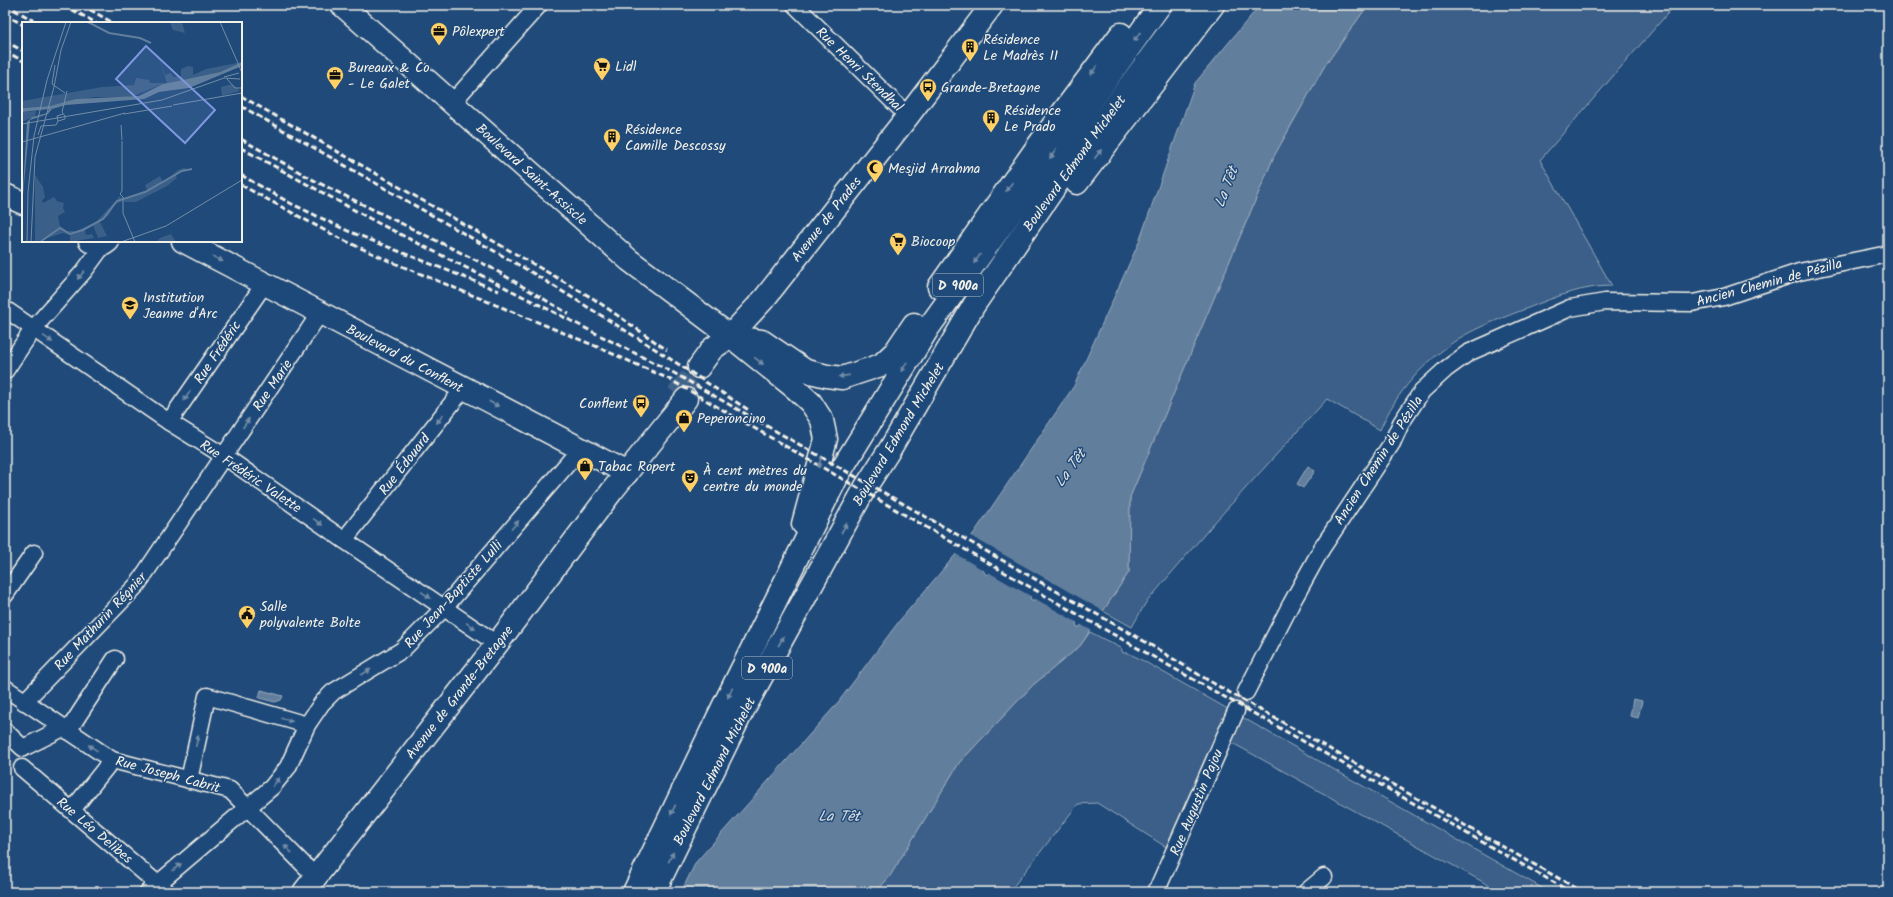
<svg xmlns="http://www.w3.org/2000/svg" width="1893" height="897" font-family="Kalam,sans-serif">
<style>
.green{fill:#3a5f88;stroke:#97a8b8}
.water{fill:#627e9d;stroke:#9cacbb;fill-rule:evenodd}
.pier{fill:#1f4a7a}
.lines{fill:none;stroke-linecap:round;stroke-linejoin:round}
.street-tunnel{stroke:#3f638a;stroke-width:16;stroke-dasharray:16 8;stroke-linecap:butt}
.secondary-tunnel{stroke:#3f638a;stroke-width:22;stroke-dasharray:22 11;stroke-linecap:butt}
.street-casing{stroke:#f4f1e8;stroke-width:19}
.secondary-casing{stroke:#f4f1e8;stroke-width:25}
.highway-casing{stroke:#f4f1e8;stroke-width:25}
.street{stroke:#1f4a7a;stroke-width:16}
.secondary{stroke:#1f4a7a;stroke-width:22}
.highway{stroke:#1f4a7a;stroke-width:22}
.rail{stroke:#f4f1e8;stroke-width:3;stroke-dasharray:6 3;stroke-linecap:butt}
.oneway{fill:#748da6}
.labels{text-anchor:middle;stroke-width:3;stroke-linejoin:round;paint-order:stroke}
.shield{fill:#1f4a7a;stroke:#b4bfc7;stroke-width:1}
.shield-label{font-size:13px;font-weight:bold;fill:#f4f1e8}
.poi-label{font-size:14px;fill:#f4f1e8;stroke:#1f4a7a;text-anchor:start}
.street-label{font-size:14px;fill:#f4f1e8;stroke:#1f4a7a}
.water-label{font-size:15px;font-style:italic;fill:#dee0dd;stroke:#1f4a7a}
.inset-river{fill:none;stroke:#627e9d;stroke-width:2}
.inset-road{fill:none;stroke:#748da6;stroke-width:1}
.view{fill:#7e97df;fill-opacity:0.15;stroke:#7e97df;stroke-width:2}
.inset-edge{fill:none;stroke:#f4f1e8;stroke-width:2}
</style>
<rect width="100%" height="100%" fill="#1f4a7a"/>
<filter id="ink" filterUnits="userSpaceOnUse"><feTurbulence type="fractalNoise" baseFrequency=".025" numOctaves="2"/><feDisplacementMap in="SourceGraphic" scale="8" xChannelSelector="R" yChannelSelector="G"/><feConvolveMatrix kernelMatrix="1 2 1 2 8 2 1 2 1" color-interpolation-filters="sRGB"/></filter>
<g filter="url(#ink)">
<g class="green">
<path d="M1368 5H1675L1540 160 1612 286C1582 286 1555 297 1528 308 1505 317 1479 326 1458 339 1424 362 1396 392 1380 430L1327 399 1214 523 1145 604 1132 627 1103 611 1129 572 1130 497 1274 156 1324 67Z"/>
<polygon points="1090,632 1121,648 1123,653 1128,653 1140,659 1549,892 1501,892 1218,735 1166,847 1097,803 1078,804 1009,892 876,892 890,876 959,763 1033,685 1080,646"/>
</g>
<g class="water">
<path d="M1260 5H1368L1324 67 1274 156 1130 497 1129 572 1080 646 1033 685 959 763 890 876 876 892H681L696 862 836 705 900 620 974 533 1074 386 1139 242 1195 83ZM993 551 999 554 990 573 986 575 983 570ZM1040 579 1046 581V582L1035 600H1031L1030 596ZM1086 604 1092 607 1080 627H1077L1076 623Z"/>
<polygon points="1308,466 1315,471 1303,488 1297,484"/>
<polygon points="261,690 283,696 281,700 275,702 259,698"/>
<polygon points="1633,699 1642,701 1638,718 1630,716"/>
</g>
<polygon class="pier" points="969,535 1105,612 1092,631 1080,624 1089,606 1078,623 1034,598 1044,581 1041,580 1032,597 988,572 997,555 996,553 985,571 954,553"/>
<g class="lines">
<polyline class="street-tunnel" points="1236,711 1246,692"/>
<polyline class="secondary-tunnel" points="677,395 699,367"/>
<defs>
<g id="street">
<polyline points="795,5 908,116"/>
<polyline points="452,103 539,5"/>
<polyline points="5,309 169,422 224,456 344,540 497,644"/>
<polyline points="5,371 33,329 85,270 104,244"/>
<polyline points="169,422 265,283"/>
<polyline points="344,540 464,388"/>
<polyline points="5,595 34,553"/>
<polyline points="5,688 112,760 230,790 316,877"/>
<polyline points="1246,692 1291,604 1322,548 1392,443 1401,423 1422,391 1446,369 1468,353 1570,308 1605,302 1692,303 1724,297 1799,272 1888,254"/>
<polyline points="24,702 137,585 320,313"/>
<polyline points="5,731 23,748 63,728"/>
<polyline points="68,731 115,659"/>
<polyline points="22,768 167,892"/>
<polyline points="189,780 207,696 307,725"/>
<polyline points="72,810 112,760"/>
<polyline points="148,892 272,787 288,767 307,725 322,703 333,692 402,650 444,608 581,448"/>
<polyline points="1156,892 1236,711"/>
<polyline points="1306,892 1324,877"/>
</g>
<g id="secondary">
<polyline points="342,5 629,260 730,336"/>
<polyline points="5,195 23,203"/>
<polyline points="90,241 104,244 108,241"/>
<polyline points="183,241 627,473"/>
<polyline points="699,367 712,349 730,336 764,299 908,116 992,5"/>
<polyline points="304,892 497,644 612,491 686,399"/>
</g>
<g id="highway">
<polyline points="1077,183 1213,5"/>
<polyline points="939,287 1040,143 1121,34"/>
<polyline points="730,336 762,341 806,371 827,376 842,378 881,365 895,352 914,324"/>
<polyline points="730,336 796,389 811,403 822,420 826,439 803,524"/>
<polyline points="634,892 722,709 839,473 929,327 1160,5"/>
<polyline points="654,892 740,716 865,488 890,449 974,305 1063,175 1189,5"/>
</g>
</defs>
<use href="#street" class="street-casing"/>
<use href="#secondary" class="secondary-casing"/>
<use href="#highway" class="highway-casing"/>
<use href="#street" class="street"/>
<use href="#secondary" class="secondary"/>
<use href="#highway" class="highway"/>
<g class="rail">
<polyline points="6,5 38,23"/>
<polyline points="64,5 96,23"/>
<polyline points="82,5 113,23"/>
<polyline points="5,14 23,25"/>
<polyline points="5,41 23,51"/>
<polyline points="5,51 23,61"/>
<polyline points="241,96 594,299 667,350"/>
<polyline points="241,106 531,272 652,347 750,411"/>
<polyline points="241,139 317,182 490,267 569,314"/>
<polyline points="241,148 378,223 674,373 1149,644 1211,682 1583,892"/>
<polyline points="241,175 290,203 348,231 499,291"/>
<polyline points="241,185 337,237 387,260 593,345 669,379 1063,606 1571,892"/>
</g>
</g>
<defs><path id="oneway-solid" d="M-6-.8H1V-3.2L6.5 0L1 3.2V.8H-6Z"/></defs>
<g class="oneway">
<use href="#oneway-solid" transform="translate(1137 37) rotate(126)"/>
<use href="#oneway-solid" transform="translate(1094 70) rotate(126)"/>
<use href="#oneway-solid" transform="translate(1053 154) rotate(126)"/>
<use href="#oneway-solid" transform="translate(1098 154) rotate(-53)"/>
<use href="#oneway-solid" transform="translate(1009 187) rotate(125)"/>
<use href="#oneway-solid" transform="translate(218 259) rotate(27)"/>
<use href="#oneway-solid" transform="translate(977 259) rotate(126)"/>
<use href="#oneway-solid" transform="translate(81 275) rotate(131)"/>
<use href="#oneway-solid" transform="translate(48 339) rotate(34)"/>
<use href="#oneway-solid" transform="translate(759 361) rotate(38)"/>
<use href="#oneway-solid" transform="translate(904 367) rotate(121)"/>
<use href="#oneway-solid" transform="translate(844 376) rotate(173)"/>
<use href="#oneway-solid" transform="translate(187 396) rotate(124)"/>
<use href="#oneway-solid" transform="translate(494 404) rotate(27)"/>
<use href="#oneway-solid" transform="translate(440 419) rotate(128)"/>
<use href="#oneway-solid" transform="translate(246 423) rotate(-56)"/>
<use href="#oneway-solid" transform="translate(820 462) rotate(104)"/>
<use href="#oneway-solid" transform="translate(318 522) rotate(35)"/>
<use href="#oneway-solid" transform="translate(515 525) rotate(-49)"/>
<use href="#oneway-solid" transform="translate(844 528) rotate(-61)"/>
<use href="#oneway-solid" transform="translate(426 595) rotate(34)"/>
<use href="#oneway-solid" transform="translate(471 626) rotate(34)"/>
<use href="#oneway-solid" transform="translate(781 641) rotate(-61)"/>
<use href="#oneway-solid" transform="translate(366 672) rotate(-31)"/>
<use href="#oneway-solid" transform="translate(730 693) rotate(116)"/>
<use href="#oneway-solid" transform="translate(287 720) rotate(16)"/>
<use href="#oneway-solid" transform="translate(197 741) rotate(-77)"/>
<use href="#oneway-solid" transform="translate(93 748) rotate(-146)"/>
<use href="#oneway-solid" transform="translate(276 782) rotate(-51)"/>
<use href="#oneway-solid" transform="translate(673 810) rotate(116)"/>
<use href="#oneway-solid" transform="translate(288 849) rotate(-135)"/>
<use href="#oneway-solid" transform="translate(671 857) rotate(-64)"/>
<use href="#oneway-solid" transform="translate(177 867) rotate(-39)"/>
</g>
</g>
<defs>
<symbol id="office-pin" viewBox="-11 -11 22 30"><path d="M0 17L-7.5 6A9.5 9.5 0 1 1 7.5 6Z" fill="#ffd166" stroke="#1f4a7a"/><path d="M-6-3h4V-5.5h4V-3h4V5H-6ZM-1-4.5V-3h2v-1.5ZM-6 0V1H6V0Z" fill="#111"/></symbol>
<symbol id="building-pin" viewBox="-11 -11 22 30"><path d="M0 17L-7.5 6A9.5 9.5 0 1 1 7.5 6Z" fill="#ffd166" stroke="#1f4a7a"/><path d="M-4-6H4V6H1V3H-1V6H-4ZM-2.5-4.3h1.7v1.8h-1.7ZM.8-4.3h1.7v1.8H.8ZM-2.5-1h1.7V.8h-1.7ZM.8-1h1.7V.8H.8Z" fill="#111"/></symbol>
<symbol id="supermarket-pin" viewBox="-11 -11 22 30"><path d="M0 17L-7.5 6A9.5 9.5 0 1 1 7.5 6Z" fill="#ffd166" stroke="#1f4a7a"/><path d="M-6-5.5h2.5l.6 2H6L4.5 2H-2.5L-4.4-4H-6ZM-1.5 3.2a1.3 1.3 0 1 0 .1 0ZM3 3.2a1.3 1.3 0 1 0 .1 0Z" fill="#111"/></symbol>
<symbol id="bus-pin" viewBox="-11 -11 22 30"><path d="M0 17L-7.5 6A9.5 9.5 0 1 1 7.5 6Z" fill="#ffd166" stroke="#1f4a7a"/><path d="M-5-6H5V4H4V6H2V4H-2V6H-4V4H-5ZM-3.5-4V0h7V-4ZM-3.5 1.2v1.5H-2V1.2ZM2 1.2v1.5H3.5V1.2Z" fill="#111"/></symbol>
<symbol id="mosque-pin" viewBox="-11 -11 22 30"><path d="M0 17L-7.5 6A9.5 9.5 0 1 1 7.5 6Z" fill="#ffd166" stroke="#1f4a7a"/><path d="M3.5-4.9A6 6 0 1 0 3.5 4.9A5 5 0 1 1 3.5-4.9Z" fill="#111"/></symbol>
<symbol id="school-pin" viewBox="-11 -11 22 30"><path d="M0 17L-7.5 6A9.5 9.5 0 1 1 7.5 6Z" fill="#ffd166" stroke="#1f4a7a"/><path d="M0-5L7-2L0 1L-7-2ZM-4 1L0 2.5L4 1V4Q0 6-4 4Z" fill="#111"/></symbol>
<symbol id="shop-pin" viewBox="-11 -11 22 30"><path d="M0 17L-7.5 6A9.5 9.5 0 1 1 7.5 6Z" fill="#ffd166" stroke="#1f4a7a"/><path d="M-5-2.5h2.3a2.7 3.5 0 0 1 5.4 0H5L5.5 6h-11ZM-1.5-2.5h3a1.5 2.3 0 0 0-3 0Z" fill="#111"/></symbol>
<symbol id="theatre-pin" viewBox="-11 -11 22 30"><path d="M0 17L-7.5 6A9.5 9.5 0 1 1 7.5 6Z" fill="#ffd166" stroke="#1f4a7a"/><path d="M-5-5.5Q0-4 5-5.5V0Q5 5 0 6Q-5 5-5 0ZM-3.3-2.5H-1v1.5H-3.3ZM1-2.5H3.3v1.5H1ZM-2.8 1Q0 5.5 2.8 1Z" fill="#111"/></symbol>
<symbol id="civic-pin" viewBox="-11 -11 22 30"><path d="M0 17L-7.5 6A9.5 9.5 0 1 1 7.5 6Z" fill="#ffd166" stroke="#1f4a7a"/><path d="M-.6-6.5H3V-4.5H.6V-3L4-1V1h2V6H-6V1h2V-1L-.6-3ZM-1.2 2.5V6h2.4V2.5Z" fill="#111"/></symbol>
</defs>
<g fill-rule="evenodd">
<use href="#office-pin" x="429" y="21" width="20" height="27"/>
<use href="#building-pin" x="960" y="37" width="20" height="27"/>
<use href="#supermarket-pin" x="592" y="56" width="20" height="27"/>
<use href="#office-pin" x="325" y="65" width="20" height="27"/>
<use href="#bus-pin" x="918" y="77" width="20" height="27"/>
<use href="#building-pin" x="981" y="108" width="20" height="27"/>
<use href="#building-pin" x="602" y="127" width="20" height="27"/>
<use href="#mosque-pin" x="865" y="158" width="20" height="27"/>
<use href="#supermarket-pin" x="888" y="231" width="20" height="27"/>
<use href="#school-pin" x="120" y="295" width="20" height="27"/>
<use href="#bus-pin" x="631" y="393" width="20" height="27"/>
<use href="#shop-pin" x="674" y="408" width="20" height="27"/>
<use href="#shop-pin" x="575" y="456" width="20" height="27"/>
<use href="#theatre-pin" x="680" y="468" width="20" height="27"/>
<use href="#civic-pin" x="237" y="604" width="20" height="27"/>
</g>
<g class="labels">
<g class="shield">
<rect x="933" y="274" width="50" height="22" rx="3"/>
<rect x="742" y="657" width="50" height="22" rx="3"/>
</g>
<g class="shield-label">
<text x="958" y="290">D 900a</text>
<text x="767" y="673">D 900a</text>
</g>
<g class="poi-label">
<text x="452" y="36">Pôlexpert</text>
<text x="983" y="44">Résidence<tspan x="983" dy="16">Le Madrès II</tspan></text>
<text x="615" y="71">Lidl</text>
<text x="348" y="72">Bureaux &amp; Co<tspan x="348" dy="16">- Le Galet</tspan></text>
<text x="941" y="92">Grande-Bretagne</text>
<text x="1004" y="115">Résidence<tspan x="1004" dy="16">Le Prado</tspan></text>
<text x="625" y="134">Résidence<tspan x="625" dy="16">Camille Descossy</tspan></text>
<text x="888" y="173">Mesjid Arrahma</text>
<text x="911" y="246">Biocoop</text>
<text x="143" y="302">Institution<tspan x="143" dy="16">Jeanne d'Arc</tspan></text>
<text x="628" y="408" text-anchor="end">Conflent</text>
<text x="697" y="423">Peperoncino</text>
<text x="598" y="471">Tabac Ropert</text>
<text x="703" y="475">À cent mètres du<tspan x="703" dy="16">centre du monde</tspan></text>
<text x="260" y="611">Salle<tspan x="260" dy="16">polyvalente Bolte</tspan></text>
</g>
<g class="street-label">
<text transform="translate(860 69) rotate(44)" y="5">Rue Henri Stendhal</text>
<text transform="translate(1074 163) rotate(-54)" y="5">Boulevard Edmond Michelet</text>
<text transform="translate(532 174) rotate(42)" y="5">Boulevard Saint-Assiscle</text>
<text transform="translate(826 219) rotate(-52)" y="5">Avenue de Prades</text>
<text transform="translate(1769 282) rotate(-15)" y="5">Ancien Chemin de Pézilla</text>
<text transform="translate(217 352) rotate(-56)" y="5">Rue Frédéric</text>
<text transform="translate(405 358) rotate(28)" y="5">Boulevard du Conflent</text>
<text transform="translate(272 385) rotate(-56)" y="5">Rue Marie</text>
<text transform="translate(898 434) rotate(-59)" y="5">Boulevard Edmond Michelet</text>
<text transform="translate(1378 460) rotate(-57)" y="5">Ancien Chemin de Pézilla</text>
<text transform="translate(404 464) rotate(-52)" y="5">Rue Édouard</text>
<text transform="translate(251 476) rotate(34)" y="5">Rue Frédéric Valette</text>
<text transform="translate(453 594) rotate(-48)" y="5">Rue Jean-Baptiste Lulli</text>
<text transform="translate(100 621) rotate(-47)" y="5">Rue Mathurin Régnier</text>
<text transform="translate(459 692) rotate(-52)" y="5">Avenue de Grande-Bretagne</text>
<text transform="translate(714 771) rotate(-63)" y="5">Boulevard Edmond Michelet</text>
<text transform="translate(168 774) rotate(15)" y="5">Rue Joseph Cabrit</text>
<text transform="translate(1196 802) rotate(-67)" y="5">Rue Augustin Pajou</text>
<text transform="translate(95 830) rotate(40)" y="5">Rue Léo Delibes</text>
</g>
<g class="water-label">
<text transform="translate(1226 187) rotate(-69)" y="5">La Têt</text>
<text transform="translate(1070 468) rotate(-54)" y="5">La Têt</text>
<text x="839" y="821">La Têt</text>
</g>
</g>
<g transform="translate(22 22)">
<rect width="220" height="220" fill="#1f4a7a"/>
<path d="M160 0 163 11 151 8 148 1ZM132 20 143 53 149 51 151 55 159 54V47L166 44 171 45V53L184 47 220 40 198 50 145 61ZM114 56 127 58 128 61H143L109 75H72L28 84 0 86V79L80 65 112 63ZM210 62 218 69 200 74 199 65ZM14 89 13 94 0 100V90ZM162 146 165 147 153 152 155 156 145 164 114 180H102V177L125 168 123 163 138 154 141 160 156 148ZM13 153 21 165 23 175 20 179 21 181 32 175 35 179 42 181 41 186 43 190 36 194 38 204 45 209H54L74 200 98 174 101 179 93 182 87 193 78 200 85 214 76 216 71 203 63 208 64 213 70 212 72 216 48 220V213L41 211 13 220ZM149 212 154 220H134L138 216Z" fill="#3a5f88"/>
<path d="M220 40V44L167 66 137 70 122 77 44 83 30 87 26 92 8 98 0 183 5 100 10 95 25 91 27 87 0 90V86L28 84 54 77 117 74 141 62 198 50Z" fill="#627e9d"/>
<path class="inset-river" d="M66 0 87 11 118 16 129 21M18 220 38 206 48 212 61 208 81 197 95 179 123 170 160 149 170 147"/>
<path class="inset-road" d="M198 0 215 39M215 39 220 51M33 43 30 62 43 71M202 55 217 51M205 57 213 66H220M151 83 220 71M41 92 35 94 36 99 43 97V94L40 90 45 69M102 92 150 84M0 102 140 78 202 56 218 57M99 103 100 118M16 113 19 104 34 103 36 99M100 119V169L98 172 101 175V191L113 220M0 120 103 91M5 220 6 170 12 114 25 58 44 0M9 220 13 135 32 65 39 28 49 0M99 220 144 204 220 158"/>
<path class="view" d="M124 24 193 88 163 121 94 57Z"/>
<rect width="220" height="220" class="inset-edge"/>
</g>
<rect width="1893" height="897" fill="none" stroke="#1f4a7a" stroke-width="20"/>
<rect x="10" y="10" width="1873" height="877" fill="none" stroke="#f4f1e8" stroke-width="1.5" filter="url(#ink)"/>
</svg>
